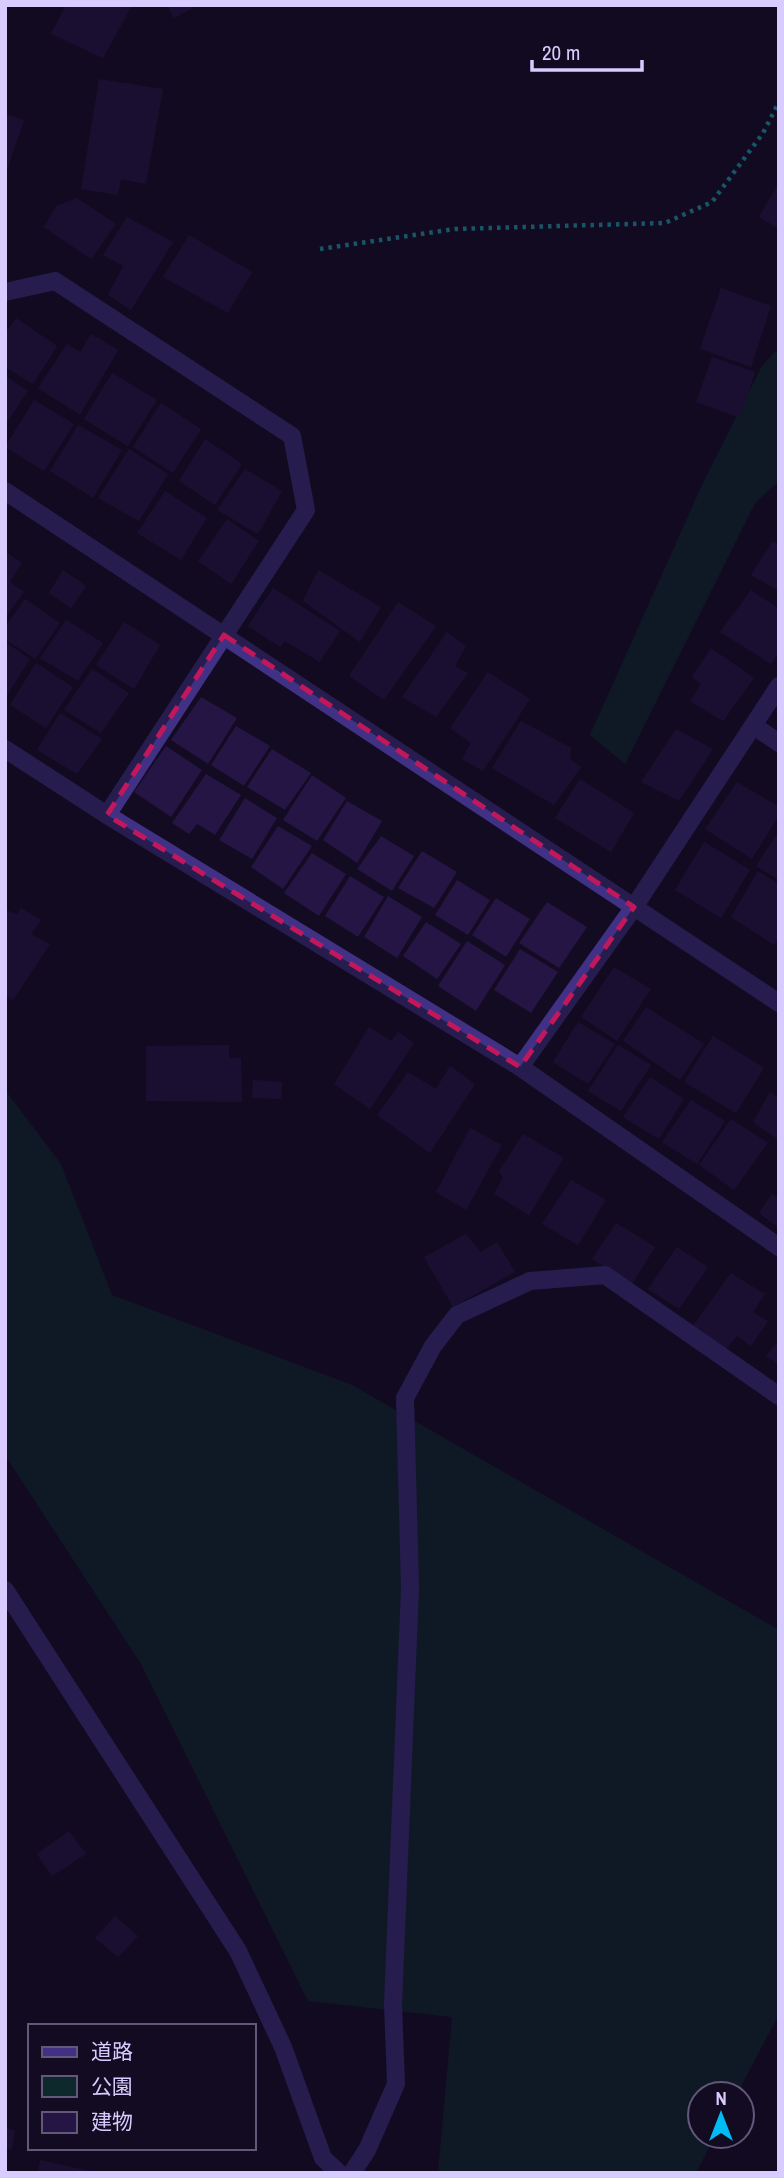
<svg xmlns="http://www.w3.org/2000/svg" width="784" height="2178" font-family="'Archivo Narrow','Noto Sans JP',sans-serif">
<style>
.green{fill:#0d292c}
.building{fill:#251544}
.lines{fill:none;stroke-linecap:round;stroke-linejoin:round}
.path{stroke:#22b0bd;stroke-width:4.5;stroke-dasharray:3.5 5;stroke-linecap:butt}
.street{stroke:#403185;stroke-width:18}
.marked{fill:none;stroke:#c2185b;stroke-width:5;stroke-dasharray:14 9;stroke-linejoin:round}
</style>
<rect width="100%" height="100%" fill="#120b21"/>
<g class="green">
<polygon points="779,348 779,481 755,503 625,764 590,735 703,483 762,366"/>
<polygon points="5,1090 61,1164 112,1295 352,1385 779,1630 779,2014 737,2094 700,2094 700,2136 715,2136 696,2173 438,2173 452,2017 308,2001 141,1664 5,1455"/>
</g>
<g class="building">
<polygon points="66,5 132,5 103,58 51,34"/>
<polygon points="167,5 198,5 174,18"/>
<polygon points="99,79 163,89 146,184 121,179 118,195 81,189"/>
<polygon points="5,113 24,120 6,172 5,172"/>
<polygon points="779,182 779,229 759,217"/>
<polygon points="77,198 116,224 91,259 44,227 56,206"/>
<polygon points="127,217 173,242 131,310 108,295 123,266 103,255"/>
<polygon points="189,235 252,272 228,313 163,277"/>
<polygon points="721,288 771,306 751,367 700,349"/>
<polygon points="16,318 57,346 33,384 5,367 5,333"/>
<polygon points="91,334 118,350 80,415 38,388 67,344 80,352"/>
<polygon points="712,357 755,372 740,418 696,402"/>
<polygon points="112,373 157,400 128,446 84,419"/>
<polygon points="5,376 28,391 5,425"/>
<polygon points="34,400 74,424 44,471 5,447"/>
<polygon points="161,403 201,429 173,473 133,447"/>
<polygon points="78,425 122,450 93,498 50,471"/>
<polygon points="205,439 242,464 215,505 179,481"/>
<polygon points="129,449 168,474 139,521 98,498"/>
<polygon points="245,469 282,491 258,534 217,510"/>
<polygon points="165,491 207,518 181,560 137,533"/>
<polygon points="227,519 259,541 231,584 198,561"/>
<polygon points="773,541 779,545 779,591 751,575"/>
<polygon points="5,552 22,563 10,582 24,592 5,618"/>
<polygon points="63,570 86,586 71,608 49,593"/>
<polygon points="318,570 381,607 360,642 303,601"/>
<polygon points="273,588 340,631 320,662 285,641 280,647 248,626"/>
<polygon points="751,590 779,609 779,652 771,664 720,632"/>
<polygon points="25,599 60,623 35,659 5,639 5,627"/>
<polygon points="398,602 436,626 384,700 349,676"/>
<polygon points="66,620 103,643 78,681 40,658"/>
<polygon points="124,622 160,645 134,689 96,665"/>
<polygon points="447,632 466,646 455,666 468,673 436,717 402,697"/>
<polygon points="5,642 30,659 5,698"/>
<polygon points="711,648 754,678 723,721 690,701 701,684 692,677"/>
<polygon points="36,663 73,687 46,728 10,705"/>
<polygon points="92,669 129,693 101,733 64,710"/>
<polygon points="488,672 530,699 483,771 462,759 471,743 450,728"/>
<polygon points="201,697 237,718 208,764 171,740"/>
<polygon points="60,713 102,739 77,774 37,750"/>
<polygon points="521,721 571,748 570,759 581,767 554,805 492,768"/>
<polygon points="236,726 270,746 244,786 211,765"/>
<polygon points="676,729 713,749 679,801 641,782"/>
<polygon points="166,746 202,770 171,817 134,792"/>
<polygon points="272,749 311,773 285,810 247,787"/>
<polygon points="206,774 241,795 215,835 197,824 189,834 172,823"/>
<polygon points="312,775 346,798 317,841 283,820"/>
<polygon points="580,779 634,813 611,852 555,818"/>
<polygon points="737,782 779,807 779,815 752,859 705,829"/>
<polygon points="245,798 277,818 252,859 219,840"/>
<polygon points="347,801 382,821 357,863 323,840"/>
<polygon points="278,826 312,846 283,889 251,867"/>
<polygon points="779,831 779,880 756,866"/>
<polygon points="381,836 414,856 392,891 357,869"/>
<polygon points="704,842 750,870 721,918 675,890"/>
<polygon points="422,851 457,872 434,908 398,888"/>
<polygon points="312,853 346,874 319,916 284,893"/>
<polygon points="758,871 779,884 779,938 774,945 731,917"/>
<polygon points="350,876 384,897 358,937 325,916"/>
<polygon points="457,880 490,900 468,935 435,915"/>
<polygon points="388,896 422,917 397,958 364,937"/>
<polygon points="496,898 530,919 506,957 472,935"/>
<polygon points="547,902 587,927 559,968 519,943"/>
<polygon points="21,908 41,920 31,934 50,944 13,1000 5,995 5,909 17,915"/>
<polygon points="426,922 461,944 437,979 403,956"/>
<polygon points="467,941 505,965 476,1011 438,986"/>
<polygon points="520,949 558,972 531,1013 494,990"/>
<polygon points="614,967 651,989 617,1041 581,1017"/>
<polygon points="646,1007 704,1044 680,1080 623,1041"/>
<polygon points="578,1022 615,1044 588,1084 553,1062"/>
<polygon points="369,1027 391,1041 398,1032 414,1043 370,1109 334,1084"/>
<polygon points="713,1036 764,1068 736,1113 684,1082"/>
<polygon points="229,1045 229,1058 241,1058 242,1102 146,1101 146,1046"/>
<polygon points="618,1045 651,1065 621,1111 588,1091"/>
<polygon points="450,1066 475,1084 430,1153 377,1115 408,1072 436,1089"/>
<polygon points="650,1077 684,1099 659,1139 623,1117"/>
<polygon points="253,1080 282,1082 281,1099 252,1098"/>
<polygon points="770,1092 779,1098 779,1140 753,1122"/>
<polygon points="691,1100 725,1121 697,1164 662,1142"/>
<polygon points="731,1119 768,1143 734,1190 699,1165"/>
<polygon points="470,1128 502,1145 466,1210 436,1192"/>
<polygon points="523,1134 564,1158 529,1215 494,1194 503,1178 499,1171"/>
<polygon points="571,1180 606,1200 578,1245 542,1224"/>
<polygon points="772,1194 779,1198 779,1228 759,1213"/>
<polygon points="616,1223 655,1247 632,1284 592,1259"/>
<polygon points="466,1234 481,1252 497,1242 515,1272 453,1307 424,1257"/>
<polygon points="677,1247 708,1267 679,1309 648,1289"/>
<polygon points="731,1273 765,1294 753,1312 768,1321 751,1346 737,1336 726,1349 693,1326"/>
<polygon points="779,1340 779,1365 766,1356"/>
<polygon points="69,1831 86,1854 52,1876 37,1854"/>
<polygon points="115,1916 138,1936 118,1957 95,1938"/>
<polygon points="5,2128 15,2130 12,2149 5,2148"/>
<polygon points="40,2160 94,2172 94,2173 38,2173"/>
</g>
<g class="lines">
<polyline class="path" points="320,249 455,229 665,223 712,202 763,133 779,102"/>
<g class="street">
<polyline points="5,292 55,281 292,436 306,510 107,815"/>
<polyline points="5,491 779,1003"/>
<polyline points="754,726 779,743"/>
<polyline points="5,749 107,815 520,1067 779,1247"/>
<polyline points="520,1067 634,907 779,686"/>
<polyline points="5,1590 238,1951 283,2047 323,2158 339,2173"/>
<polyline points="352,2173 367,2150 396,2084 393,2004 410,1588 405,1398 433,1346 457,1315 530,1281 605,1275 779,1396"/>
</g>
</g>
<path d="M0 0H784V2178H0ZM224 635 634 907 520 1067 107 815Z" fill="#120b21" fill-opacity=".55" fill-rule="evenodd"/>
<path class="marked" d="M224 635 634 907 520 1067 107 815Z"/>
<rect width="784" height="2178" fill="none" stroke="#d8cbff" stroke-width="14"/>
<rect x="28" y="2024" width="228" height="126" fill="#120b21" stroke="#61587a" stroke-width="2"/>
<rect x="42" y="2047" width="35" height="10" fill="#403185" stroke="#61587a" stroke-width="2"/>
<text x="91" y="2059" font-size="21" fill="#d8cbff">道路</text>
<rect x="42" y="2076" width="35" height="21" fill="#0d292c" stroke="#61587a" stroke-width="2"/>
<text x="91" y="2094" font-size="21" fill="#d8cbff">公園</text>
<rect x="42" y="2112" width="35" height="21" fill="#251544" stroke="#61587a" stroke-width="2"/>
<text x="91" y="2129" font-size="21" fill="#d8cbff">建物</text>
<g transform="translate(721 2115)"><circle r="33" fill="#120b21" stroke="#61587a" stroke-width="2"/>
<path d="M0-5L12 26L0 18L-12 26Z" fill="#00bbf6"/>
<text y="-10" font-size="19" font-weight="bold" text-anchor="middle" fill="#d8cbff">N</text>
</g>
<path d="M532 60v10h110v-10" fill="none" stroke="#d8cbff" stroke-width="3.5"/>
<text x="542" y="60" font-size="21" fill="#d8cbff" stroke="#120b21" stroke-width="5" paint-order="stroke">20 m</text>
</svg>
